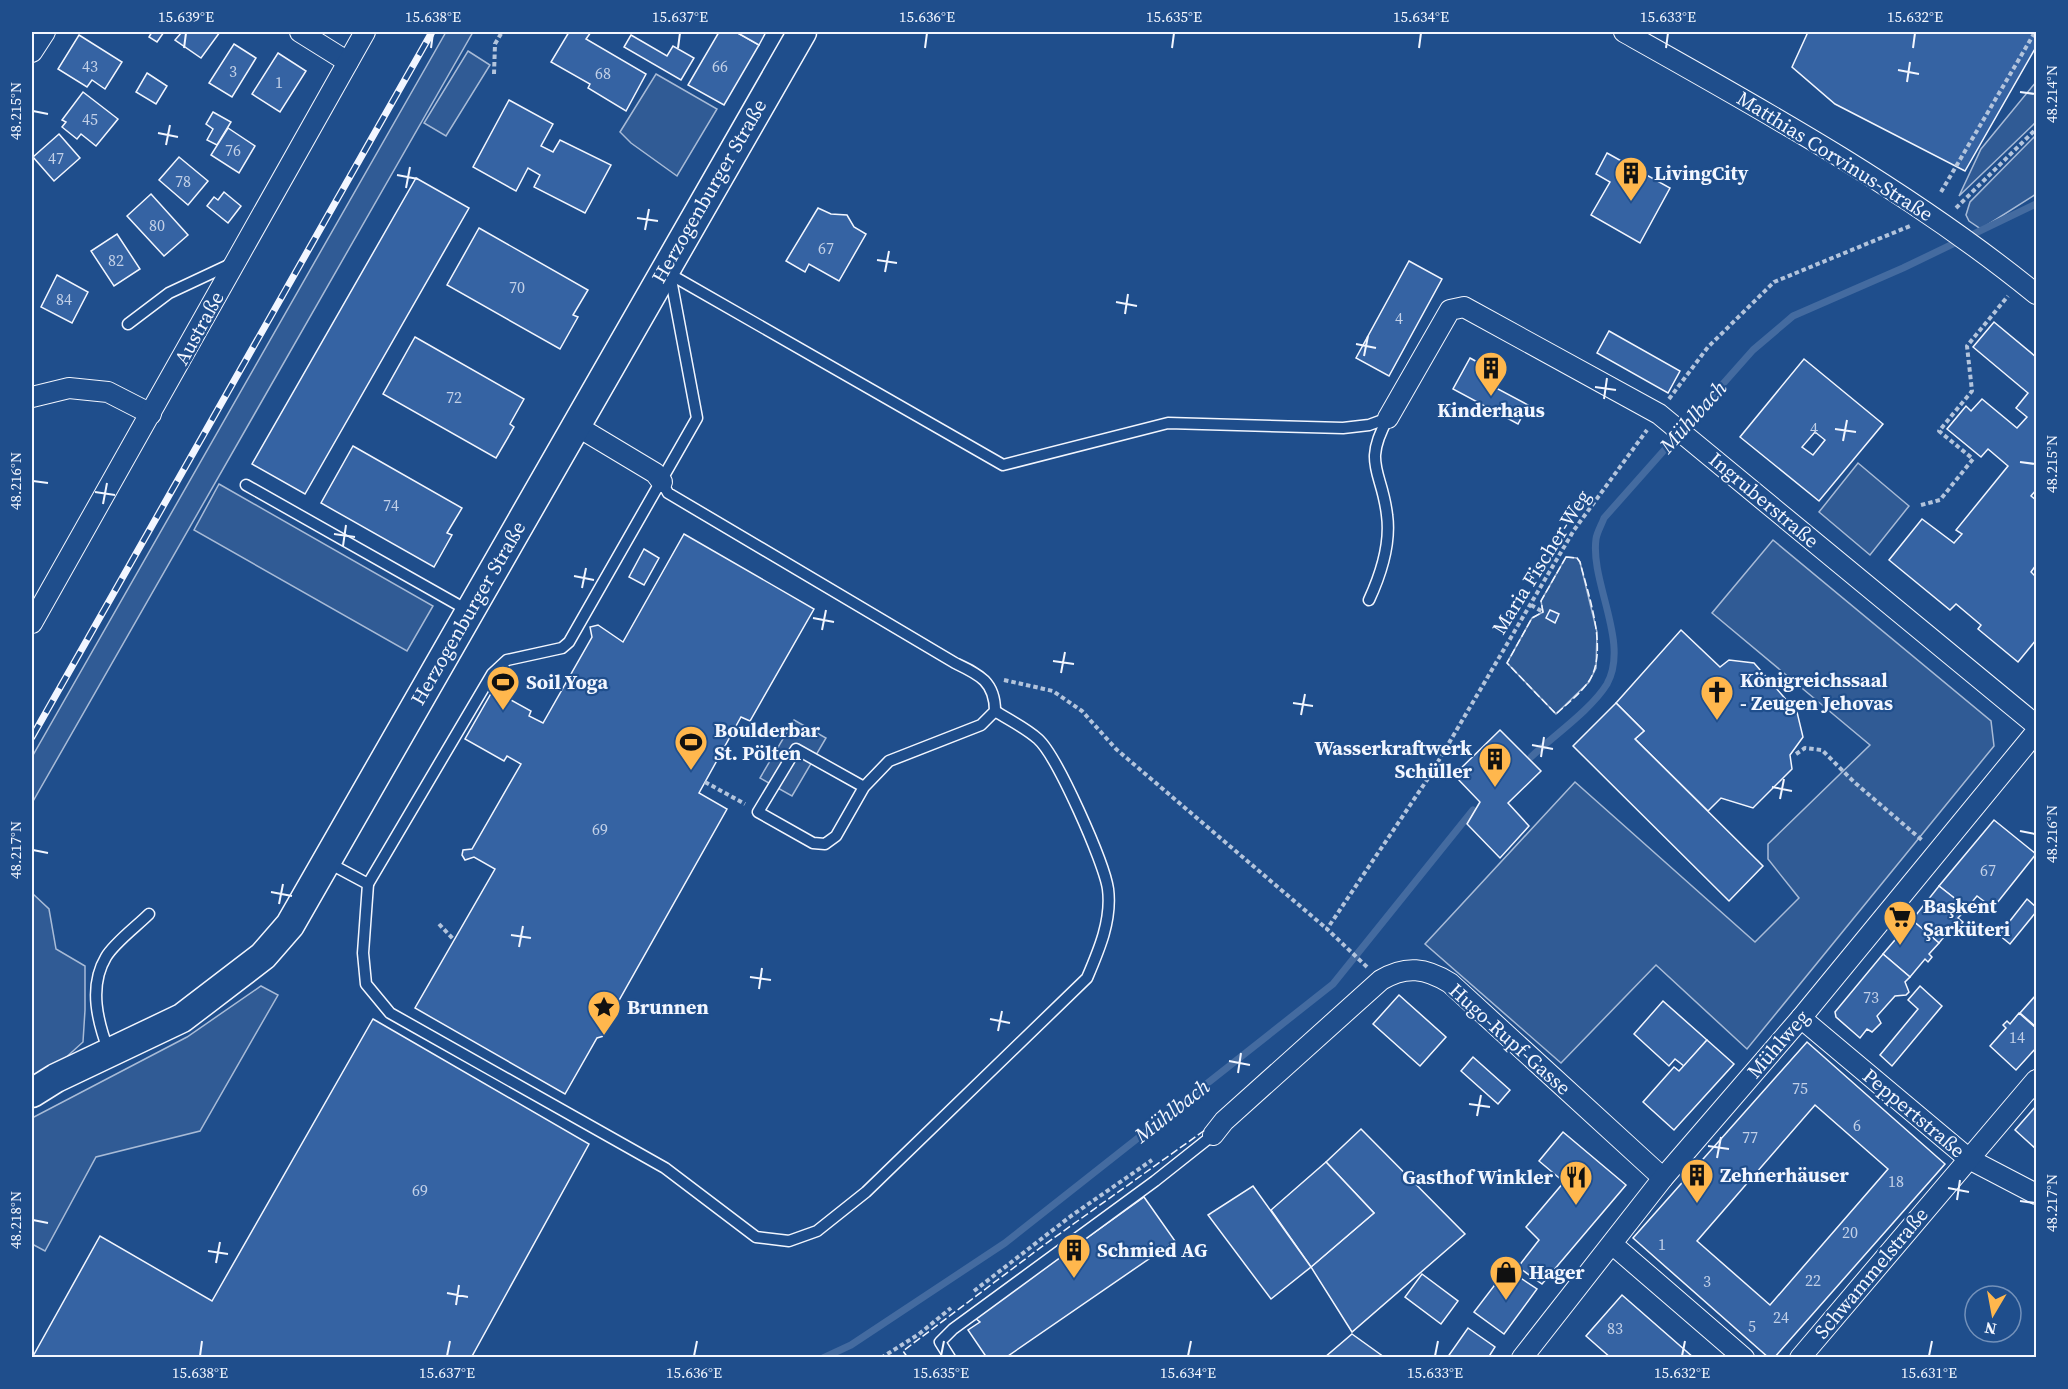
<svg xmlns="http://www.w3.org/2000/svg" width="2068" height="1389" font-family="'Source Serif 4',serif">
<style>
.built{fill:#305b95;stroke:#a8bbd7;stroke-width:1.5}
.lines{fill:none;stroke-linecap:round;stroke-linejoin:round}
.stream{stroke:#446ba0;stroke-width:7}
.building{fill:#3563a3;stroke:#f2f6ff;stroke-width:1.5;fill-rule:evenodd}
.lane-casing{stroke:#f2f6ff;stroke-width:13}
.street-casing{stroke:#f2f6ff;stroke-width:22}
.secondary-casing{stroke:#f2f6ff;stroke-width:31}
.path{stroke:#b3c4dc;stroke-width:4;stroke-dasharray:4.5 3;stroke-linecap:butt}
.lane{stroke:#1f4e8c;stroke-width:10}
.street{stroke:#1f4e8c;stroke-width:20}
.secondary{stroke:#1f4e8c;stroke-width:28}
.rail-casing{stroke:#f2f6ff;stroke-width:7}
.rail{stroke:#1f4e8c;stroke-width:4.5;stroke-dasharray:14;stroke-linecap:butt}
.fence{stroke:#f2f6ff;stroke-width:1.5;stroke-dasharray:8 3;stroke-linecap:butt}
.ticks{fill:none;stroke:#f2f6ff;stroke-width:2}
.labels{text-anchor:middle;stroke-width:4.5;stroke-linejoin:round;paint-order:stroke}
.number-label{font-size:16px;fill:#c3d1e8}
.street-label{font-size:20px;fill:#f2f6ff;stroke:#1f4e8c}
.poi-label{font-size:20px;font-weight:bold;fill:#f2f6ff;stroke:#1f4e8c;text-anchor:start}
.water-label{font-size:21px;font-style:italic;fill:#f2f6ff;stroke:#1f4e8c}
.neatline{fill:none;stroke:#f2f6ff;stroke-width:2}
.ticks-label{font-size:15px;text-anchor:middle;fill:#f2f6ff}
</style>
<rect width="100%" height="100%" fill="#1f4e8c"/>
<g class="built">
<polygon points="446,32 473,32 32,803 32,757"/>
<polygon points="468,51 490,65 446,136 424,123"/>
<polygon points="656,74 717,109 677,176 631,143 620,132"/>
<polygon points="2036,82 2036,122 1959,196 1981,149"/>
<polygon points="2036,135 2036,194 1981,229 1969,221 1966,215 1970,202"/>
<polygon points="1858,463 1909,506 1870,555 1819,512"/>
<polygon points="219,484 433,606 407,651 194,530"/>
<polygon points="1773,540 1991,721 1994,746 1747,1049 1656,965 1561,1063 1425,944 1575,782 1755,942 1799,898 1768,859 1768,844 1870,745 1712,613"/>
<polygon points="1566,557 1577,558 1580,562 1597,632 1596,668 1589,682 1556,714 1507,663 1532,618 1543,612 1541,601"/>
<polygon points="794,720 826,738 792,796 760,778"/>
<polygon points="32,893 49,909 56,949 85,966 85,1010 83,1042 62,1061 32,1077"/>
<polygon points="261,986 278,995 200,1131 96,1157 45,1251 32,1244 32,1118 187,1037"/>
</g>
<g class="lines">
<g class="stream">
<path d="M1531 757C1553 736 1591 710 1607 684 1630 643 1590 582 1596 539 1597 532 1602 524 1604 518L1753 350 1793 316 1903 268 2036 204"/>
<polyline points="823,1358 851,1345 1005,1243 1333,984 1473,810"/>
</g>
</g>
<g class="building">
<polygon points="152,32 151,32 164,32 157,42 149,37"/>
<polygon points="182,32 220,32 201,58 175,40"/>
<polygon points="569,32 591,32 586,39 646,74 626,111 588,88 590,84 551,62"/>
<polygon points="719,32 736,32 759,45 724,105 688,85"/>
<polygon points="736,32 766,32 759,45"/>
<polygon points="1808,32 2036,32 2036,47 1965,171 1835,104 1792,67"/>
<polygon points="79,35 122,62 105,89 92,80 87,87 58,69"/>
<polygon points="631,35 667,56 673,46 694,58 681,80 624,47"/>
<polygon points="234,44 256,58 232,97 209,83"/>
<polygon points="278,53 306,71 280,112 252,94"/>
<polygon points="147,73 167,86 156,104 136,92"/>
<polygon points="83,92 118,119 96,146 81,134 77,139 62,127 66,122 62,120"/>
<polygon points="509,100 553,124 541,146 553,152 560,140 611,165 585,213 534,187 540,175 528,168 516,191 473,167"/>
<polygon points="213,112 231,122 217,145 207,140 213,129 206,124"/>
<polygon points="228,128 255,146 239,173 211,155"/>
<polygon points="59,134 80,158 54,181 33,157"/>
<polygon points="1607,153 1670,188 1640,243 1591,215 1610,182 1596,174"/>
<polygon points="179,157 208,181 188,205 159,180"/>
<polygon points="416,178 469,208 305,494 252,464"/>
<polygon points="224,192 241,206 228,223 207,206 214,197 218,200"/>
<polygon points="151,194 188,235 164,256 127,216"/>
<polygon points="818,208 831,214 847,215 854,227 866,234 839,281 809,264 805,272 786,261"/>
<polygon points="479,228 588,290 573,315 578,317 560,349 447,285"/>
<polygon points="117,234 140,269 114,286 91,251"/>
<polygon points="1409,261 1442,279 1389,376 1356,358"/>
<polygon points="57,275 88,292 72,323 41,307"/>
<polygon points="1994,322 2036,357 2036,490 2031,496 2036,500 2036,565 2031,572 2036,577 2036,640 2018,662 1978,629 1981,625 1956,604 1950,610 1889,560 1922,519 1954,543 1962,534 1956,530 2008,466 1988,449 1981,457 1947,429 1966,406 1971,411 1982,399 2017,428 2027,417 2016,408 2028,393 1973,347"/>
<polygon points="1609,331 1680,371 1668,393 1597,353"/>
<polygon points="415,337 524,399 510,424 514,427 496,458 383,394"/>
<polygon points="1470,358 1503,376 1496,388 1528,405 1518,424 1453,389"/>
<path d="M1804 359 1883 424 1819 501 1740 437ZM1815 432 1825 440 1813 455 1802 447Z"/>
<polygon points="353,446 462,508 447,533 452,535 434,567 321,503"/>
<polygon points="684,534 814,609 750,721 741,717 699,793 727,809 604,1027 604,1036 597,1038 565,1094 415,1008 495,869 474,857 465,860 462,855 463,850 472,849 521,764 507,756 504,761 465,739 493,690 531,711 529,716 543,723 592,637 590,627 598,625 623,642"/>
<polygon points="644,549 659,558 644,585 629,577"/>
<polygon points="1550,610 1559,614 1555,623 1546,618"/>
<polygon points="1681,630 1720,667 1729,660 1754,663 1797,712 1803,737 1790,755 1792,769 1753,808 1721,798 1708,811 1635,739 1644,731 1616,703"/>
<polygon points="1616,703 1644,731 1635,739 1763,866 1729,901 1573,746"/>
<polygon points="1500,730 1541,771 1508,803 1529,826 1500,858 1467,824 1480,802 1454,775"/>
<polygon points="1994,820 2036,854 1993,908 1977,896 1967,908 1939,886"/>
<polygon points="1939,886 1967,908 1958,918 1963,922 1956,930 1952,927 1939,943 1912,920"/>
<polygon points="2027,899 2036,907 2036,912 2010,944 1999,935"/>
<polygon points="1912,920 1939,943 1929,954 1932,957 1928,962 1925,959 1910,977 1883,954"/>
<polygon points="1883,954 1910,977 1905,982 1909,992 1906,995 1895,996 1877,1016 1881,1023 1872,1032 1867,1029 1860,1038 1836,1017 1835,1012"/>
<polygon points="1920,986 1942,1006 1892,1066 1880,1055 1918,1009 1908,1000"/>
<polygon points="1399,995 1446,1037 1420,1066 1373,1024"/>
<polygon points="2036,995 2036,1027 2020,1013"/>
<polygon points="1663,1001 1707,1040 1684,1066 1675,1059 1669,1066 1634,1034"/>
<polygon points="2019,1013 2036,1028 2036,1048 2016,1070 1990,1046 2006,1028 2003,1025 2007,1021 2010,1024"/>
<polygon points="373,1019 589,1144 471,1358 32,1358 100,1236 212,1301"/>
<polygon points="1707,1040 1734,1064 1674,1130 1643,1102 1674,1067 1679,1071"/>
<path d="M1807 1042 1945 1164 1774 1358H1769L1633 1238ZM1815 1105 1888 1169 1770 1305 1697 1241Z"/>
<polygon points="1473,1057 1510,1090 1498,1104 1461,1071"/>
<polygon points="2036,1106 2036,1149 2015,1130"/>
<polygon points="1361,1129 1465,1234 1352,1332 1311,1267 1374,1213 1326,1162"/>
<polygon points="1563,1132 1626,1185 1542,1284 1518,1267 1539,1240 1526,1227 1564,1182 1539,1161"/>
<polygon points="1326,1162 1374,1213 1311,1267 1271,1210"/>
<polygon points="1253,1186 1311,1267 1271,1299 1208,1215"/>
<polygon points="1144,1197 1175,1241 1005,1358 987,1358 968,1330 980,1322 975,1318"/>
<polygon points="1507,1269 1537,1289 1504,1334 1474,1312"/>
<polygon points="1422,1274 1458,1301 1441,1324 1405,1297"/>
<polygon points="1622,1295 1694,1358 1611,1358 1586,1336"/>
<polygon points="1468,1328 1495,1347 1488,1358 1447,1358"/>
<polygon points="1352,1334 1384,1357 1324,1358"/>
</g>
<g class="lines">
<defs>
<g id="lane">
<polyline points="666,272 1003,465 1168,423 1343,428 1369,425 1388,418"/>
<polyline points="128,324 169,293 233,263"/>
<path d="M662 482 668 493 955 663C978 674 995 681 995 711L981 725 889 761 864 787 836 836 825 844 813 843 758 812 796 749 864 787"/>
<polyline points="246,485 469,611"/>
<path d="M1369 600C1381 574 1391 544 1387 515 1382 470 1362 465 1388 418"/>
<path d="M327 862 368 884 363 953 366 984 390 1013 665 1168 756 1237 789 1241 817 1231 866 1192 1087 978C1099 950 1112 920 1108 889 1104 862 1057 756 1038 739 1026 728 1009 720 995 711"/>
<polyline points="368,884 492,674 507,660 562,648 569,642 697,418 670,274"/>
<path d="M109 1052C98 1023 88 987 106 957 114 943 137 926 149 914"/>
<polyline points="950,1358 940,1342 953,1329 1155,1181 1213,1135"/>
</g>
<g id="street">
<polyline points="300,32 348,62"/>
<path d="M1624 32C1765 111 1911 192 2036 294"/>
<polyline points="32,52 45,32"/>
<polyline points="32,397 69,388 108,392 151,414"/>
<polyline points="1388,418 1450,310 1464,307 1659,414 2036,725"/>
<polyline points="575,425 655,473 662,482"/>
<polyline points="32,623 365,32"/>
<polyline points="1801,1018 1969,1159 2036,1194"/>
<path d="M1213 1135 1224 1121 1381 980C1406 965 1426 968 1450 983L1663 1178"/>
<polyline points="1612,1244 1744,1358"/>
<polyline points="1522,1358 1663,1178 1801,1018 2036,732"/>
<polyline points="1800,1358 2036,1080"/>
</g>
<polyline id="secondary" points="32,1093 56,1078 182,1018 263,956 290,925 802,32"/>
</defs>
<use href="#lane" class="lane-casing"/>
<use href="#street" class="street-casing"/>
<use href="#secondary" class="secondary-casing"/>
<g class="path">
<polyline points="494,74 495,44 502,32"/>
<polyline points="1941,192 2035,32"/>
<polyline points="1956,208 2036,129"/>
<polyline points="1669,399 1708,347 1774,282 1910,226"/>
<polyline points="1921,505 1940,500 1973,459 1939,431 1972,391 1967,346 2008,296"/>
<polyline points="1531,605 1543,612"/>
<polyline points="1004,680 1053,691 1082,711 1116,749 1327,929"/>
<polyline points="1796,754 1805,748 1822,750 1854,782 1923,841"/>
<polyline points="705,782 745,804"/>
<polyline points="439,924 454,940"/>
<polyline points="1367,967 1327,929 1429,777 1574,530 1647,430"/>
<polyline points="974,1291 1071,1216 1152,1160"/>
<polyline points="881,1358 919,1334 951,1308"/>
</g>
<use href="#lane" class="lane"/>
<use href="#street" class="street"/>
<use href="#secondary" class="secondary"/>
<defs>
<polyline id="rail" points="32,737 432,32"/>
</defs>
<use href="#rail" class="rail-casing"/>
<use href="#rail" class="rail"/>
<g class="fence">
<path d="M1566 557 1577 558 1580 562C1588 594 1609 651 1589 681 1581 693 1567 704 1556 714L1507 663 1532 618 1543 612 1541 601Z"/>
<polyline points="908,1358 903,1351 1044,1245 1205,1130"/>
</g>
</g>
<path class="ticks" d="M184 48 186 33M431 48 433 33M678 48 680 33M925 48 927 33M1172 48 1174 33M1419 48 1421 33M1666 48 1668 33M1913 48 1915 33M1898 70 1919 74M1907 82 1910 62M2020 92 2035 94M33 111 48 114M158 133 178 137M166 145 170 125M397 175 418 179M406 188 410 167M637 218 658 221M645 230 649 209M877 260 897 263M885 272 889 251M1116 302 1137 306M1125 314 1128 294M1356 344 1376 348M1364 356 1368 336M1595 387 1616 390M1604 399 1607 378M1835 429 1856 432M1843 441 1847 420M2020 462 2035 464M33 481 48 483M95 492 115 495M103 504 107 483M334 534 355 537M343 546 346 525M574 576 594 580M582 588 586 568M813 618 834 622M822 630 826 610M1053 661 1074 664M1061 673 1065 652M1293 703 1313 706M1301 715 1305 694M1532 745 1553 749M1541 757 1544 737M1772 787 1792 791M1780 799 1784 779M2020 831 2035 834M33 850 48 853M271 892 292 896M279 904 283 884M511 935 531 938M519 947 523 926M750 977 771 980M759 989 762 968M990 1019 1010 1023M998 1031 1002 1011M1229 1061 1250 1065M1238 1073 1241 1053M1469 1104 1490 1107M1477 1116 1481 1095M1708 1146 1729 1149M1717 1158 1721 1137M1948 1188 1969 1192M1957 1200 1960 1180M2020 1201 2035 1203M33 1220 48 1223M208 1251 228 1254M216 1263 220 1242M447 1293 468 1297M456 1305 459 1285M200 1356 202 1341M447 1356 450 1341M694 1356 697 1341M941 1356 944 1341M1188 1356 1191 1341M1435 1356 1438 1341M1682 1356 1685 1341M1929 1356 1932 1341"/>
<defs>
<symbol id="building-pin" viewBox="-11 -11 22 30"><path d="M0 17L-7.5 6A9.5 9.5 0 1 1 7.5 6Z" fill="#ffb74d" stroke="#1f4e8c"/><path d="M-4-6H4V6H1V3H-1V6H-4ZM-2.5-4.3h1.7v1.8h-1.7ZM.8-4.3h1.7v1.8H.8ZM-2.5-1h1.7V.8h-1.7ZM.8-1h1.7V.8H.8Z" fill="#111"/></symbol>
<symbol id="stadium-pin" viewBox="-11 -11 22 30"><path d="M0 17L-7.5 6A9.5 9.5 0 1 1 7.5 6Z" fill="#ffb74d" stroke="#1f4e8c"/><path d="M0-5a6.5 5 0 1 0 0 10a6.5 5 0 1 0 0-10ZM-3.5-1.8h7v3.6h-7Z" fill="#111"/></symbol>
<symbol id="church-pin" viewBox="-11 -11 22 30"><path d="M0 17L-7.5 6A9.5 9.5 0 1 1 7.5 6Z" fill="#ffb74d" stroke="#1f4e8c"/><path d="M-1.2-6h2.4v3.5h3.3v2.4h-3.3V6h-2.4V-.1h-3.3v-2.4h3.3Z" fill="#111"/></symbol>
<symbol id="supermarket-pin" viewBox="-11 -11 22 30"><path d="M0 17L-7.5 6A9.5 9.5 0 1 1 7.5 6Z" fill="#ffb74d" stroke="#1f4e8c"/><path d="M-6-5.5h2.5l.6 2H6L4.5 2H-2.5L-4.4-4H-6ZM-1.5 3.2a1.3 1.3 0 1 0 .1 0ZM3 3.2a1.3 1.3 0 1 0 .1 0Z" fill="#111"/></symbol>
<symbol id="sight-pin" viewBox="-11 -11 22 30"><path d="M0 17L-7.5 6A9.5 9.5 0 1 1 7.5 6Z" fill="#ffb74d" stroke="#1f4e8c"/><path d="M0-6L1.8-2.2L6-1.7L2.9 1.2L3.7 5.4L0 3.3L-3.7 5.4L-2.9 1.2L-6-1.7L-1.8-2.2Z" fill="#111"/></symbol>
<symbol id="restaurant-pin" viewBox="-11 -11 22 30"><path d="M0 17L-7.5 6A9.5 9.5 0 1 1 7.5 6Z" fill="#ffb74d" stroke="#1f4e8c"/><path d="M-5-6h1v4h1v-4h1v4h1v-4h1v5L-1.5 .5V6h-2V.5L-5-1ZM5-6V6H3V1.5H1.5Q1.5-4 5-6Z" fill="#111"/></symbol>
<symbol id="shop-pin" viewBox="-11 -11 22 30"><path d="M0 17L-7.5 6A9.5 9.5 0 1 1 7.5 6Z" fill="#ffb74d" stroke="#1f4e8c"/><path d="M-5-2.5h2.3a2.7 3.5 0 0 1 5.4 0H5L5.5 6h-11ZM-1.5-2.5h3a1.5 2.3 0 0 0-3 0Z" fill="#111"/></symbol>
</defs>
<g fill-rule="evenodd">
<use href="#building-pin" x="1612" y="154" width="38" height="52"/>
<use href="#building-pin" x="1472" y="349" width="38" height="52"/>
<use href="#stadium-pin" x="484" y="663" width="38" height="52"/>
<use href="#church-pin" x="1698" y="673" width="38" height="52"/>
<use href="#stadium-pin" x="672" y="723" width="38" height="52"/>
<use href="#building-pin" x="1476" y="740" width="38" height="52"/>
<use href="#supermarket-pin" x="1881" y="898" width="38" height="52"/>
<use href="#sight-pin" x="585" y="988" width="38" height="52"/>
<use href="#building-pin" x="1678" y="1156" width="38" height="52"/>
<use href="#restaurant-pin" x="1557" y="1158" width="38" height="52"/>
<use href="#building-pin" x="1055" y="1231" width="38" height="52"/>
<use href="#shop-pin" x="1487" y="1253" width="38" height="52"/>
</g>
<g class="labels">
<g class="number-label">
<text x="90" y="72">43</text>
<text x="720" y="72">66</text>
<text x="233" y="77">3</text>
<text x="603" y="79">68</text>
<text x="279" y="88">1</text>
<text x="90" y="125">45</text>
<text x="233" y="156">76</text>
<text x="56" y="164">47</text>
<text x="183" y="187">78</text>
<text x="157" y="231">80</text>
<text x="826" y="254">67</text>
<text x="116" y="266">82</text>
<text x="517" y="293">70</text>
<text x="64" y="305">84</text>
<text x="1399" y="324">4</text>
<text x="454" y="403">72</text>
<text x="1814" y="434">4</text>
<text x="391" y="511">74</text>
<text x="600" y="835">69</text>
<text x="1988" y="876">67</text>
<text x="1871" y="1003">73</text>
<text x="2017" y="1043">14</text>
<text x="1800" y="1094">75</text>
<text x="1857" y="1131">6</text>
<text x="1750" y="1143">77</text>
<text x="1896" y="1187">18</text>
<text x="420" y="1196">69</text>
<text x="1850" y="1238">20</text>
<text x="1662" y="1250">1</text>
<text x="1813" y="1286">22</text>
<text x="1707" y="1287">3</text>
<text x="1781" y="1323">24</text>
<text x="1752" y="1332">5</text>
<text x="1615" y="1334">83</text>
</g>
<g class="street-label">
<text transform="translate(1835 156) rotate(32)" y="7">Matthias Corvinus-Straße</text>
<text transform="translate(709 191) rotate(-60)" y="7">Herzogenburger Straße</text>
<text transform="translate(199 328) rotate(-61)" y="7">Austraße</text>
<text transform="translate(1764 500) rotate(40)" y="7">Ingruberstraße</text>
<text transform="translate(1541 562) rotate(-58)" y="7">Maria Fischer-Weg</text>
<text transform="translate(468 613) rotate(-60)" y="7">Herzogenburger Straße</text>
<text transform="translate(1510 1039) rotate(42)" y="7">Hugo-Rupf-Gasse</text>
<text transform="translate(1778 1044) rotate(-49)" y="7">Mühlweg</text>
<text transform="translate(1914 1113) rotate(40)" y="7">Peppertstraße</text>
<text transform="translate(1871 1273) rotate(-50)" y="7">Schwammelstraße</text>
</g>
<g class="poi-label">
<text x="1654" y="180">LivingCity</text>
<text x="1491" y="417" text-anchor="middle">Kinderhaus</text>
<text x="1740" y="687">Königreichssaal<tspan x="1740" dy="23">- Zeugen Jehovas</tspan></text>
<text x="526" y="689">Soil Yoga</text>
<text x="714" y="737">Boulderbar<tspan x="714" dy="23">St. Pölten</tspan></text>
<text x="1472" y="755" text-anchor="end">Wasserkraftwerk<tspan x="1472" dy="23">Schüller</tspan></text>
<text x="1923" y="913">Başkent<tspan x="1923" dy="23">Şarküteri</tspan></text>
<text x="627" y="1014">Brunnen</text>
<text x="1720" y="1182">Zehnerhäuser</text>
<text x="1553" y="1184" text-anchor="end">Gasthof Winkler</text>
<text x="1097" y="1257">Schmied AG</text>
<text x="1529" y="1279">Hager</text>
</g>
<g class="water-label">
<text transform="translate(1693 417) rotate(-48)" y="7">Mühlbach</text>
<text transform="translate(1172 1111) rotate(-38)" y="7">Mühlbach</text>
</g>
</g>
<rect width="2068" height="1389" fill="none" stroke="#1f4e8c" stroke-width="66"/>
<g transform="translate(1993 1314) rotate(190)"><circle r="28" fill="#1f4e8c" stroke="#7391ba" stroke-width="1.5"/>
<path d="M0-4.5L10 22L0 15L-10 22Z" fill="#ffb74d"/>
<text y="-9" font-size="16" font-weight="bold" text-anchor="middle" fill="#f2f6ff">N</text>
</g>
<rect x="33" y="33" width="2002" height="1323" class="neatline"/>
<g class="ticks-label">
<text x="186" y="22">15.639°E</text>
<text x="433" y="22">15.638°E</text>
<text x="680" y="22">15.637°E</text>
<text x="927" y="22">15.636°E</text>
<text x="1174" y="22">15.635°E</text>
<text x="1421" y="22">15.634°E</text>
<text x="1668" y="22">15.633°E</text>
<text x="1915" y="22">15.632°E</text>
<text transform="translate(2052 94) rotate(-90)" y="5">48.214°N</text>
<text transform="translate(16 111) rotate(-90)" y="5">48.215°N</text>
<text transform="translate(2052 464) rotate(-90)" y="5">48.215°N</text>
<text transform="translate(16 481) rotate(-90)" y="5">48.216°N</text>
<text transform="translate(2052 834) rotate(-90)" y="5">48.216°N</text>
<text transform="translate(16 850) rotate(-90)" y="5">48.217°N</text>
<text transform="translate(2052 1203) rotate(-90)" y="5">48.217°N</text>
<text transform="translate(16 1220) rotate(-90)" y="5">48.218°N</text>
<text x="200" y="1378">15.638°E</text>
<text x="447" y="1378">15.637°E</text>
<text x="694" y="1378">15.636°E</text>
<text x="941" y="1378">15.635°E</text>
<text x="1188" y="1378">15.634°E</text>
<text x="1435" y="1378">15.633°E</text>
<text x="1682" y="1378">15.632°E</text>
<text x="1929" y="1378">15.631°E</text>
</g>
</svg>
